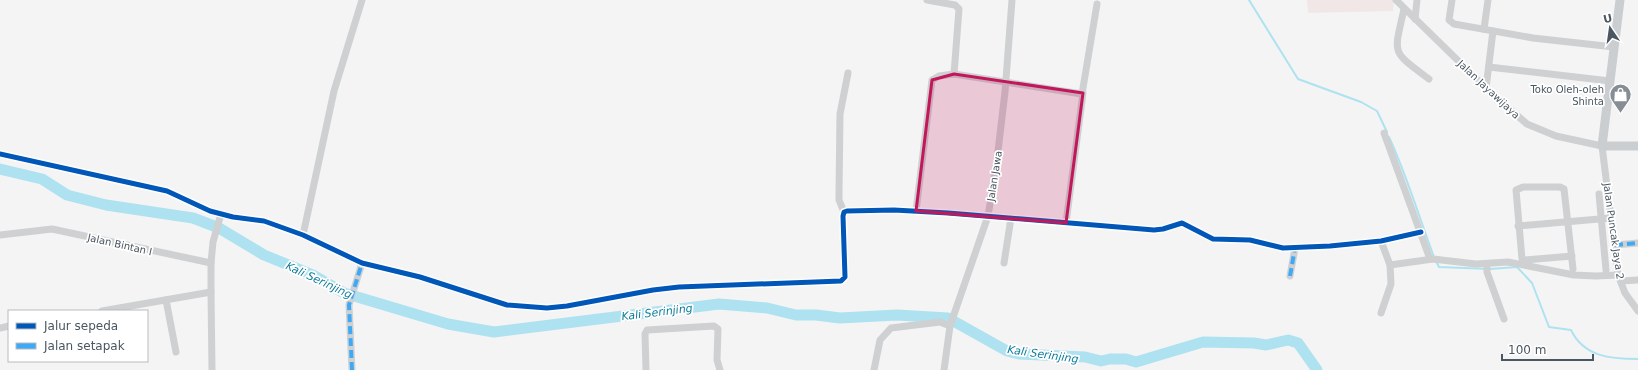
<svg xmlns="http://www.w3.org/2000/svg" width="1638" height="370" font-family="'DejaVu Sans',sans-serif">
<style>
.medical{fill:#f1e7e6}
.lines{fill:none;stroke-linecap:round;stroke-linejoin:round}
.stream{stroke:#aee2f0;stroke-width:2}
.river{stroke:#aee2f0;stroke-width:11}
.minor{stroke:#ced0d2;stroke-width:7}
.major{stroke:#caced1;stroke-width:9}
.quiet{stroke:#3fa9f5;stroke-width:4;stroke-dasharray:8 4;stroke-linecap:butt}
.cycleway-casing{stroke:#fff;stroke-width:8}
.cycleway{stroke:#0057b8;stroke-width:5}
.marked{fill:#c2185b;fill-opacity:0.2;stroke:#c2185b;stroke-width:3;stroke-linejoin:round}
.labels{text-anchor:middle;stroke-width:3.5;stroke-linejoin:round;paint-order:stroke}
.street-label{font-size:10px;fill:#4a5661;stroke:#fff}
.poi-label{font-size:10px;fill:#4a5661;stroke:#fff;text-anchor:end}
.water-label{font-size:11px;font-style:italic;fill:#0c7c9b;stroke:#fff}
</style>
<rect width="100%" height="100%" fill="#f4f4f4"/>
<polygon class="medical" points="1307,0 1394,0 1393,11 1308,13"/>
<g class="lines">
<g class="stream">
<polyline points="1249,0 1298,79 1361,102 1377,111 1387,132"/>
<path d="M1389 137C1407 176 1419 217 1434 257"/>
<path d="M1436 261 1439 267 1490 269 1517 267 1532 283 1549 327 1571 330C1584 357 1611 359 1638 359"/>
</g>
<polyline class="river" points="0,169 42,179 67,195 106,205 193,218 219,228 264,255 313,275 344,293 448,324 494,332 719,304 767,308 796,315 816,315 840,318 897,315 948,318 1007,351 1019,354 1085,357 1101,361 1110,359 1126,359 1136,362 1203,342 1254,343 1266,345 1288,340 1298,343 1317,370"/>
<g class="minor">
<polyline points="927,0 955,5 959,9 954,74"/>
<polyline points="1396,0 1486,88 1527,124 1556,136 1602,146 1618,275 1625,293 1638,311"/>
<polyline points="1452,0 1449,20 1454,24 1533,38 1614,47"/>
<path d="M1404 9C1394 55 1390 50 1429 79"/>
<polyline points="1415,19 1417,0"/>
<polyline points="1484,29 1488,0"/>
<polyline points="1489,67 1610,81"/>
<polyline points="1486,88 1493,31"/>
<polyline points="1384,133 1430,259"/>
<polyline points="0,154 167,191 210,211 233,217 264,221 303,235 362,263 420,277 507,305 547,308 567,306 653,290 679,287 841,281 845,277 843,216 844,212 847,211 894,210 948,213 1154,230 1163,229 1182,223 1213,239 1250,240 1283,248 1330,246 1381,241 1421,232"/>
<polyline points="1599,194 1606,270"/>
<polyline points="916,211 932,80 939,76 954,74 1082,94 1097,4"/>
<polyline points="844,212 839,200 839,193 840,114 848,73"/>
<polyline points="1066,223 1083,93"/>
<polyline points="1518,226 1611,218"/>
<polyline points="0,235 52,229 211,263 211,292"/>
<polyline points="303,235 334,91 362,0"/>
<polyline points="1381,241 1390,265 1433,259 1476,264 1508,262 1574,275 1596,276 1618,275"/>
<polyline points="1615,245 1638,243"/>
<polyline points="1572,256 1525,260 1522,259 1516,190 1523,187 1560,187 1564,189 1573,269"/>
<polyline points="211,263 213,242 221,214"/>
<polyline points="1004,263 1011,218"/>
<polyline points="1487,264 1487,272 1504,319"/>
<polyline points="1290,276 1295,248"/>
<polyline points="1621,281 1638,280"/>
<polyline points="166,300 176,352"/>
<polyline points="102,311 211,292 212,370"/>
<polyline points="1381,313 1391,284 1390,265"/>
<polyline points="0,328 9,326"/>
<polyline points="352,370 349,305 362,263"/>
<polyline points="646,370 645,334 647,330 714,326 718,329 717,360 720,370"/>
<polyline points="874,370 880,340 891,328 940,322 950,326"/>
<polyline points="944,370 950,326 988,216 996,168 1005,92 1012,0"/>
</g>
<polyline class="major" points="1620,0 1602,146 1638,146"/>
<g class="quiet">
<polyline points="1615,245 1638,243"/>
<polyline points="1290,276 1295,248"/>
<polyline points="352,370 349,305 362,263"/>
</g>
<defs>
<polyline id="cycleway" points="0,154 167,191 210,211 233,217 264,221 303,235 362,263 420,277 507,305 547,308 567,306 653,290 679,287 841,281 845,277 843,216 844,212 847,211 894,210 948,213 1154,230 1163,229 1182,223 1213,239 1250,240 1283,248 1330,246 1381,241 1421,232"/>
</defs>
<use href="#cycleway" class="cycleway-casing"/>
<use href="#cycleway" class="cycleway"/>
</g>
<path class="marked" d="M954 74 1083 93 1066 223 916 211 932 80Z"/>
<defs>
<symbol id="shop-pin" viewBox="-11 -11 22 30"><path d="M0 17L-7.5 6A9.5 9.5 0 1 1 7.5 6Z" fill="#868d94" stroke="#fff"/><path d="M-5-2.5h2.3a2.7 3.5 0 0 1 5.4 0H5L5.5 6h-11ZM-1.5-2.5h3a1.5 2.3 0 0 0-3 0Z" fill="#fff"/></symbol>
</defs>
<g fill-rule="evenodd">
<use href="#shop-pin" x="1608" y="82" width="25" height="34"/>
</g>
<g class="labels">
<g class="street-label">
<text transform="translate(1489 89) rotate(43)" y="4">Jalan Jayawijaya</text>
<text transform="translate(994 176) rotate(-81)" y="4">Jalan Jawa</text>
<text transform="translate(1614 231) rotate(82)" y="4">Jalan Puncak Jaya 2</text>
<text transform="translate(120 244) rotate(13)" y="4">Jalan Bintan I</text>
</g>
<g class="poi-label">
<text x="1604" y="93">Toko Oleh-oleh<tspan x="1604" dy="12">Shinta</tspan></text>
</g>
<g class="water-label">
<text transform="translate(319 280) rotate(25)" y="4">Kali Serinjing</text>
<text transform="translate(657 312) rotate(-7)" y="4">Kali Serinjing</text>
<text transform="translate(1043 354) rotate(8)" y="4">Kali Serinjing</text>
</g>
</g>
<rect x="8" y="310" width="140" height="52" fill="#ffffff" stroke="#b7bbc0"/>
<rect x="16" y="323" width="20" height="6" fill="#0057b8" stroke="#b7bbc0"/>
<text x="44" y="330" font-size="12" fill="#4a5661">Jalur sepeda</text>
<rect x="16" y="343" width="20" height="6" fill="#3fa9f5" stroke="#b7bbc0"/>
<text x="44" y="350" font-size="12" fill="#4a5661">Jalan setapak</text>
<g transform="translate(1610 28) rotate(347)" stroke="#ffffff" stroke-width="3" paint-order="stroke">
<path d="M0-3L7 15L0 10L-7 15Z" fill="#4a5661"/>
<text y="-6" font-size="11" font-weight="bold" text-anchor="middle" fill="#4a5661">U</text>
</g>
<path d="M1502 354v6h91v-6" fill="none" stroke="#4a5661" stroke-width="2"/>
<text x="1508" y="354" font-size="12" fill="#4a5661" stroke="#ffffff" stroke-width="3" paint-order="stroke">100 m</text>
</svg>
